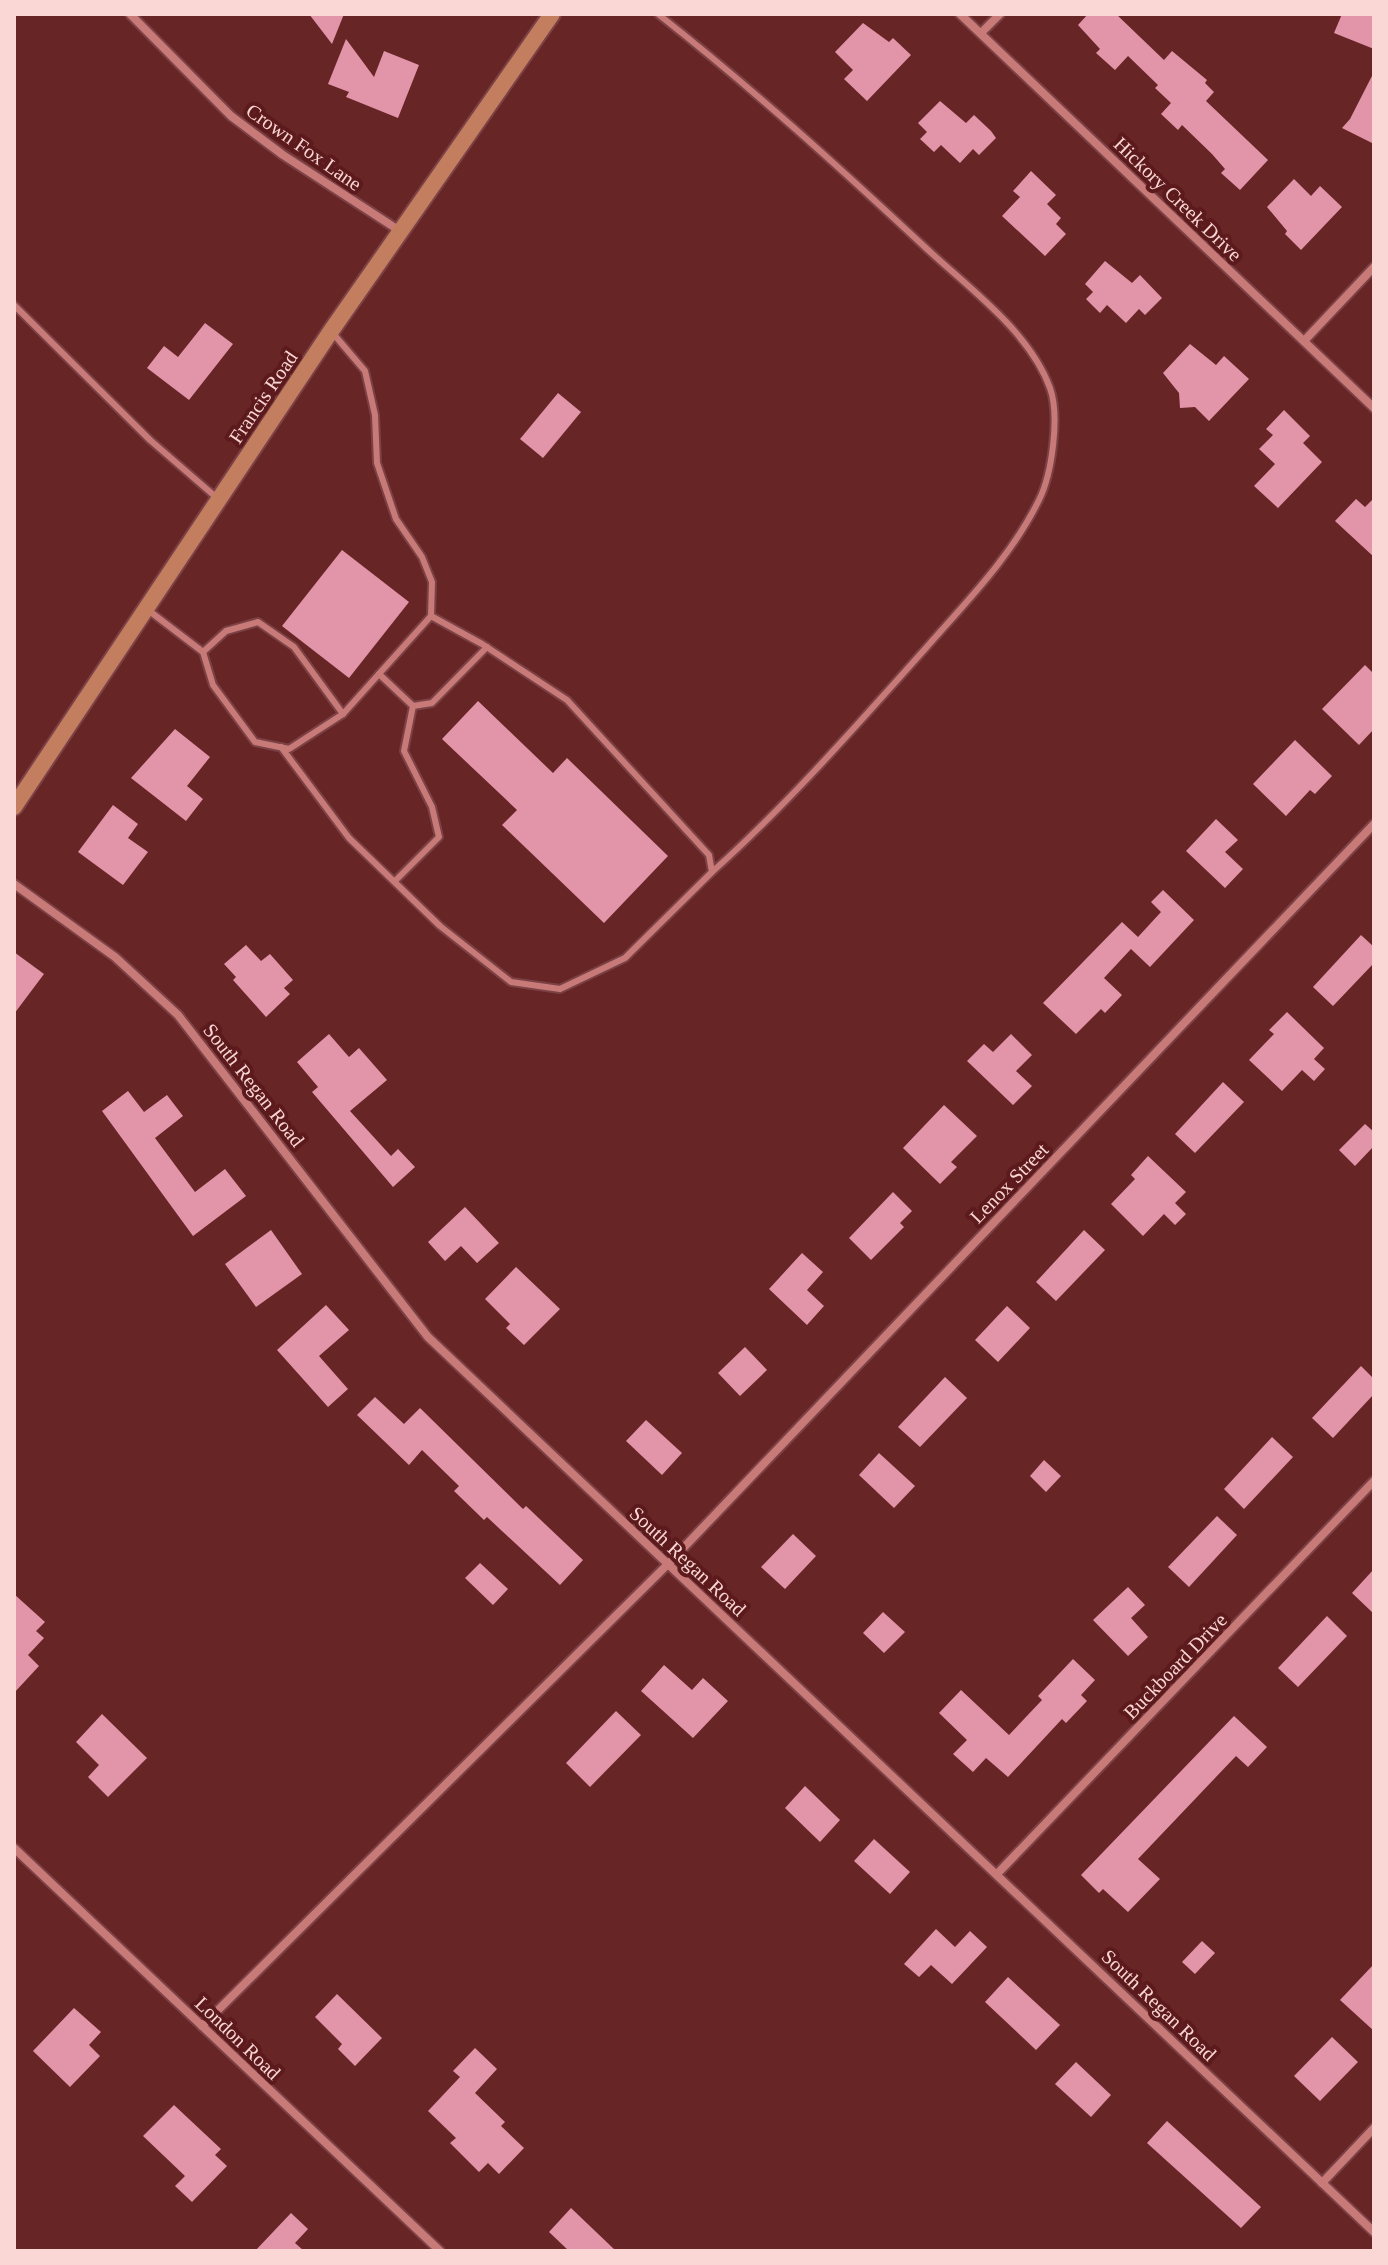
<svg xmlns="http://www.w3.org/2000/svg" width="1388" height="2265" font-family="'Times New Roman',serif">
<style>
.building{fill:#e294a9}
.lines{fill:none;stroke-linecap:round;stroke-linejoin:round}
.lane-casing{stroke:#7b4145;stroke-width:10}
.street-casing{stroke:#7b4145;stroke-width:12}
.secondary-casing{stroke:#7b4145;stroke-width:20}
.lane{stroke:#c77a77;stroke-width:6}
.street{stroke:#c77a77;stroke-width:8}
.secondary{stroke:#c27e5e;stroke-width:16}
.labels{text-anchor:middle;stroke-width:8;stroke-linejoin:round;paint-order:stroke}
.street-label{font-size:20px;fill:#fad7d5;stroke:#5c1a1c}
</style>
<rect width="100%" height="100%" fill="#682526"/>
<g class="building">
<polygon points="309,14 344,14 332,44"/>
<polygon points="1088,14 1116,14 1164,60 1172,51 1207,80 1205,83 1214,92 1206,101 1268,160 1240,190 1221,173 1225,169 1212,154 1182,125 1178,130 1161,114 1171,103 1155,88 1158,85 1128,56 1115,70 1096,53 1100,49 1078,25"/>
<polygon points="1342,14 1374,14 1374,49 1334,33"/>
<polygon points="863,23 889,42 893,38 911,55 867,101 844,79 853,70 835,52"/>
<polygon points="346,39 374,77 384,51 419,65 398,118 346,97 349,92 328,84"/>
<polygon points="1374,72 1374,144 1342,128 1350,119"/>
<polygon points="940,101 966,123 974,115 991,131 996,138 979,155 973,149 960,163 941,145 934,152 920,139 927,132 918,123"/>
<polygon points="1031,171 1056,195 1047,204 1061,218 1056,224 1066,234 1045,256 1002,216 1020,197 1013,191"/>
<polygon points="1294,179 1311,196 1320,186 1342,207 1301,250 1285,234 1287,231 1267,207"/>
<polygon points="1105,261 1132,283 1140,275 1162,298 1145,315 1139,309 1126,323 1107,305 1100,313 1086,299 1093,292 1085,284"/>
<polygon points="205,323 233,344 189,400 147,368 164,346 178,357"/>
<polygon points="1190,344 1216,365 1224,356 1249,379 1209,421 1195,407 1180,408 1179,393 1163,373"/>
<polygon points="558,393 581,412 543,458 520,439"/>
<polygon points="1284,410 1310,436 1303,443 1322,462 1278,508 1254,486 1275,464 1259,449 1273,435 1266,429"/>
<polygon points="1374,498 1374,557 1335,521 1356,499 1365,507"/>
<polygon points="342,550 409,602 349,678 282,626"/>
<polygon points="1365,665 1374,674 1374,729 1359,745 1322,709"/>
<polygon points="478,701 553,773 567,758 668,856 604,923 502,825 517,810 442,739"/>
<polygon points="175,729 210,757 187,786 203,799 186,821 131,778"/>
<polygon points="1295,740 1332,776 1315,794 1310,790 1286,816 1253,784"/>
<polygon points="113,805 138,824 128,838 148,852 123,885 78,852"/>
<polygon points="1216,819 1238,840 1225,852 1243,869 1225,888 1186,851"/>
<polygon points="1163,890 1194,920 1150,967 1131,949 1104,978 1122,995 1105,1013 1101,1009 1076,1034 1043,1003 1122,922 1138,937 1161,912 1151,902"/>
<polygon points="1361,935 1374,947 1374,963 1333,1006 1313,987"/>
<polygon points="246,945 261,961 270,954 293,980 284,988 290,994 266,1017 233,980 236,977 224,964"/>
<polygon points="14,952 44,974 14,1014"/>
<polygon points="1287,1012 1324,1048 1314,1059 1325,1069 1314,1081 1302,1070 1282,1091 1249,1060 1274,1034 1269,1030"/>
<polygon points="329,1034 349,1057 359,1048 387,1080 350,1111 391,1156 398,1149 415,1167 393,1187 312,1092 318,1087 297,1062"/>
<polygon points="1011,1034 1032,1055 1016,1071 1032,1086 1013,1105 967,1061 984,1044 993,1052"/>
<polygon points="1223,1082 1244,1102 1195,1153 1175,1134"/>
<polygon points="128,1091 144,1112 167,1095 183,1116 155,1138 195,1192 225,1169 246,1196 193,1236 102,1111"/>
<polygon points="944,1105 977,1136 951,1162 957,1167 940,1184 903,1148"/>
<polygon points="1365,1124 1374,1132 1374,1146 1355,1166 1339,1150"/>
<polygon points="1148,1156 1186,1192 1175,1203 1186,1214 1175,1225 1164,1214 1143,1236 1111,1204 1135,1179 1131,1175"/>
<polygon points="893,1192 912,1211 900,1223 904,1227 871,1260 849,1238"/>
<polygon points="465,1207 499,1243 477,1263 461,1246 445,1261 428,1242"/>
<polygon points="271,1230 302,1274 256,1307 225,1264"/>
<polygon points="1084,1230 1105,1250 1056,1301 1036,1282"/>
<polygon points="802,1253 823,1272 807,1290 824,1306 807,1325 769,1289"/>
<polygon points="516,1267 560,1309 524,1345 506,1328 510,1324 485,1299"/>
<polygon points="326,1305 349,1330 319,1356 348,1389 328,1407 277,1350"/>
<polygon points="1007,1306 1030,1328 998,1362 975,1340"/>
<polygon points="745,1347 767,1370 740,1396 718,1373"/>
<polygon points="1361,1366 1374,1379 1374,1394 1333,1438 1312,1418"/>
<polygon points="945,1377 967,1398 920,1447 898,1427"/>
<polygon points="375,1397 404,1424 420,1408 523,1509 526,1506 583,1560 560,1585 487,1517 484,1520 454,1491 459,1486 422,1450 409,1465 357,1415"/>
<polygon points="646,1420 682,1453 662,1475 626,1441"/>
<polygon points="1272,1437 1293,1457 1244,1509 1224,1489"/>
<polygon points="879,1453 915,1486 894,1508 859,1475"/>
<polygon points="1044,1460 1061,1476 1046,1492 1030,1476"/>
<polygon points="1217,1516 1237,1535 1189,1587 1168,1567"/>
<polygon points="793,1534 816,1556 785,1589 761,1567"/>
<polygon points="480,1563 508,1589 493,1605 465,1578"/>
<polygon points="1374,1569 1374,1614 1352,1593"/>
<polygon points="1128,1587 1145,1605 1131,1618 1148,1637 1128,1656 1093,1620"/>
<polygon points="14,1594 45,1622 36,1631 44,1638 28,1655 39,1666 14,1693"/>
<polygon points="883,1612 905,1632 884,1653 863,1633"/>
<polygon points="1327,1616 1347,1636 1298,1687 1278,1668"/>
<polygon points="1073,1659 1095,1680 1081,1695 1087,1701 1066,1723 1062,1719 1008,1777 986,1758 973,1772 953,1754 967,1740 939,1713 961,1690 1009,1735 1042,1700 1038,1696"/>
<polygon points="664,1665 692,1690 703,1678 728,1701 693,1738 641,1691"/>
<polygon points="616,1711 641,1735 590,1787 566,1763"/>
<polygon points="102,1714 147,1758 108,1797 88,1777 99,1765 76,1742"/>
<polygon points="1234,1716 1267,1747 1248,1767 1236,1756 1138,1859 1160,1879 1128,1912 1103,1889 1099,1893 1081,1875"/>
<polygon points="805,1786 840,1820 820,1842 785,1808"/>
<polygon points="874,1839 910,1872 890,1894 854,1861"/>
<polygon points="936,1929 955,1947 970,1931 987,1947 952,1984 931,1965 919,1977 904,1964"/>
<polygon points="1202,1941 1215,1953 1195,1974 1182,1962"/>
<polygon points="1374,1964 1374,2031 1340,2000"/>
<polygon points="1008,1977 1060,2025 1036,2050 985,2002"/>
<polygon points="337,1994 382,2038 355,2066 338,2049 342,2044 315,2017"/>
<polygon points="74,2008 101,2032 89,2045 100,2056 70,2087 33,2051"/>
<polygon points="1332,2037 1358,2062 1320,2101 1294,2076"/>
<polygon points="475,2048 497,2069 475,2093 505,2122 501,2126 524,2148 499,2174 488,2163 479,2172 450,2143 456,2138 428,2111 460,2077 453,2071"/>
<polygon points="1076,2062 1111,2095 1091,2117 1055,2084"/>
<polygon points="174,2105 221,2149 215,2155 227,2166 192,2202 175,2186 185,2176 143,2136"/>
<polygon points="1167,2121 1261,2207 1241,2228 1147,2143"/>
<polygon points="571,2208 616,2251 569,2251 549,2232"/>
<polygon points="291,2213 308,2229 295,2243 304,2251 255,2251"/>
</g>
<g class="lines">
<defs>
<g id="lane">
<path d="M658 14C752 88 839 167 927 249 969 288 1030 332 1050 388 1060 416 1052 474 1039 500 1011 557 966 602 925 649 857 725 788 804 712 872"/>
<polyline points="14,305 150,440 217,498"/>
<polyline points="148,610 203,652 213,685 255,742 289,749 343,714 431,616 432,582 422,557 396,519 377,463 375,415 365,371 331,331"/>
<polyline points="203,652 226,631 258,622 294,647 343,714"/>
<polyline points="379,674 413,706 432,703 487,647"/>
<polyline points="281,747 349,838 440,926 511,982 560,989 625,958 712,872 709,855 567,700 482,644 431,616"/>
<polyline points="396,880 439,837 432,807 404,751 413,706"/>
</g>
<g id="street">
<polyline points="130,14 231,116 283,155 400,231"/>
<polyline points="960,14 1374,408"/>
<polyline points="981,33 1000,14"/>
<polyline points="1304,341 1374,267"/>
<polyline points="14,884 115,957 178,1015 428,1337 1374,2232"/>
<polyline points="14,1848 440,2251"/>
<polyline points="998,1873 1374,1481"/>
<polyline points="202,2026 668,1564 1374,824"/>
<polyline points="1322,2183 1374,2128"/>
</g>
<polyline id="secondary" points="14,807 331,331 552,14"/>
</defs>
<use href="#lane" class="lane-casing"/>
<use href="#street" class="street-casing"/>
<use href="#secondary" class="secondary-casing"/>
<use href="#lane" class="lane"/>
<use href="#street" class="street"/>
<use href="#secondary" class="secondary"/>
</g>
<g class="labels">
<g class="street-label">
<text transform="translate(304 147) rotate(35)" y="7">Crown Fox Lane</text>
<text transform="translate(1178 199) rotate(44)" y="7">Hickory Creek Drive</text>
<text transform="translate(263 397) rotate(-56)" y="7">Francis Road</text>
<text transform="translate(254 1085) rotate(52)" y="7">South Regan Road</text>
<text transform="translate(1009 1183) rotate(-46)" y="7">Lenox Street</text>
<text transform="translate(688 1561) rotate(43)" y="7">South Regan Road</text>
<text transform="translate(1175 1666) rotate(-46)" y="7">Buckboard Drive</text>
<text transform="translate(1159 2005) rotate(44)" y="7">South Regan Road</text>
<text transform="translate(238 2038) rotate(44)" y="7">London Road</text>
</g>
</g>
<rect width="1388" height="2265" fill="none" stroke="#fad7d5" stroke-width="32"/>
</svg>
